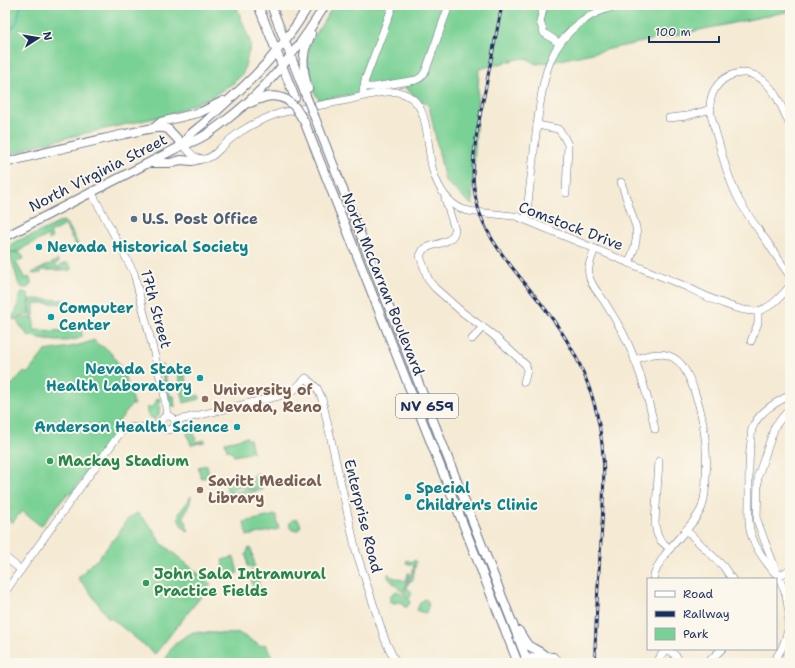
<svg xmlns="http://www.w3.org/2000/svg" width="795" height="668" font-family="'Shantell Sans',sans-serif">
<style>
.green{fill:#7ad195;stroke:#4a807a}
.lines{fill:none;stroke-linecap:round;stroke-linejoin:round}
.stream{stroke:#3fb0b6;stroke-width:1.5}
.minor-casing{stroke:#677087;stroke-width:8}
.major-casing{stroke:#677087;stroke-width:10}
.minor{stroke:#fff;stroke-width:7}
.major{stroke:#fff;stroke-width:8}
.rail-casing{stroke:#1b2f5e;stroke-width:3}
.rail{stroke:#fbf7ec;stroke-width:1.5;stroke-dasharray:4.5;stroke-linecap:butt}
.major-bridge-casing{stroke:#677087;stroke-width:10;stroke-linecap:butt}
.major-bridge{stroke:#fff;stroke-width:8}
.service-dot{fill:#5c6f8a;stroke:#fbf7ec;stroke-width:1.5}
.culture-dot{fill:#0f9aa8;stroke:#fbf7ec;stroke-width:1.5}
.education-dot{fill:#8d6e63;stroke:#fbf7ec;stroke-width:1.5}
.leisure-dot{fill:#2e9e5b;stroke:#fbf7ec;stroke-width:1.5}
.labels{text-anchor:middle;stroke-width:4;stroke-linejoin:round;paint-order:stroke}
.shield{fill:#fbf7ec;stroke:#5e6b89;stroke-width:1}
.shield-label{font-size:14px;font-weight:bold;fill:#1b2f5e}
.street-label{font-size:15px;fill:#1b2f5e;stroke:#fbf7ec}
.service-label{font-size:15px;font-weight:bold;fill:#4e5e75;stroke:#fbf7ec;text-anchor:start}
.culture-label{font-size:15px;font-weight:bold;fill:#0d838f;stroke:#fbf7ec;text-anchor:start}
.education-label{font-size:15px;font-weight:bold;fill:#785e54;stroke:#fbf7ec;text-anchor:start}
.leisure-label{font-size:15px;font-weight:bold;fill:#27864d;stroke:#fbf7ec;text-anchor:start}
</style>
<rect width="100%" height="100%" fill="#fbf7ec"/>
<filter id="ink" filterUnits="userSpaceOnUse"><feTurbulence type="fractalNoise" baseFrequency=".025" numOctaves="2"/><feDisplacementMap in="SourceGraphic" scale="8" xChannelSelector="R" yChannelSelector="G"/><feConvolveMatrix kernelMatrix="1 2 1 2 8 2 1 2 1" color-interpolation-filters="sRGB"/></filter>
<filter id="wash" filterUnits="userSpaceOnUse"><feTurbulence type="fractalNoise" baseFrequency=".012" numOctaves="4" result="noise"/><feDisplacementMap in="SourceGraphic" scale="16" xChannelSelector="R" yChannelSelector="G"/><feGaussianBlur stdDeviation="0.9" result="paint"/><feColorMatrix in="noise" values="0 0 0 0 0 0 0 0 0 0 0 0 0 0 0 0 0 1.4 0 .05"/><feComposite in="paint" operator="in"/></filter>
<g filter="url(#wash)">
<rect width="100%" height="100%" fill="#f5ead3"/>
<g class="green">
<polygon points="5,5 236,5 251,44 243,73 235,82 213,96 168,115 87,133 29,147 22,151 5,156"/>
<polygon points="334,5 790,5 790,11 619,47 552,62 536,64 528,59 522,58 479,69 472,205 445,181 429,106 402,86 319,100 310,84 307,75 308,56 310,43"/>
<path d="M63 221C71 226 74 238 79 246L78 247 76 246 65 225 50 233 52 238 49 240 47 236 25 247 20 251 9 252 8 250 10 245 16 241 33 235Z"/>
<path d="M12 253C17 252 22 253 24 258L16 262 25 279 29 277 31 281V284L28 288H23L19 285 13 264 9 254Z"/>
<polygon points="58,260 59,262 55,264 57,267 66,263 69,264 72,270 42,270 41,273 33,274 32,273"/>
<polygon points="22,293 28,293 29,315 21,316 14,320 13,317 17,309 19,297"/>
<polygon points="29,299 72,300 72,311 68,311 68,304 34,303 34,316 30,316"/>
<path d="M20 318H34V330L67 331 68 324H73V326L81 327 82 337C69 343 54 341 39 339V337C29 336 29 338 23 329 21 326 18 324 17 321Z"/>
<path d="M94 340C99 347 101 345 107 349 117 358 126 377 129 390H130L134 405H131L119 421V429L70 495 68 493 41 526 22 511 12 523 5 517V515L11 507 5 502V389L10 383 12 385 24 371 27 374 45 351C62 348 78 347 94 340Z"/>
<polygon points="162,364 170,396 174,396 175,407 169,403 161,369"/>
<polygon points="184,372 190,397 199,395 200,399 184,403 178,373"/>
<path d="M160 398 159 414 155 420C150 417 145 414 147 408 153 408 155 404 157 399Z"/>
<polygon points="193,428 196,442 205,440 205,442 191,445 186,430"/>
<polygon points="247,437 248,440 250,439 253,452 234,456 231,451 227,450 225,442"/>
<polygon points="207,465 209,477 201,478 198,467"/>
<path d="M256 473 259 474C260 478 260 481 259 484 255 492 246 487 240 487 236 488 234 490 230 492L227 490 226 484 228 480 243 476 249 478Z"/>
<polygon points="261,486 263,490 254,492 254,491 252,492 252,493 240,495 240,494 238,495 237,496 228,498 227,493 235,493 237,492 246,489 254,490"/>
<path d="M191 496 190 503 184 515V519L187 523 186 526 189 530 188 531C182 528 176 519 180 512 183 507 188 503 191 496Z"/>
<path d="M138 513 153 529 160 542 211 584 155 654 111 618 109 619 89 591 78 578 90 565 98 559 121 530C125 520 129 517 138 513Z"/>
<polygon points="276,515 279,529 247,536 244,522"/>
<circle cx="295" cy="525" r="5.5"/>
<polygon points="251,548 255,566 248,568 246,554 248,551 247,550 248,549"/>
<polygon points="234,557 238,573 226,576 222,560"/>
<polygon points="407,560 412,562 415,560 416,562 414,572 413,580 409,582 407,587 412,592 410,598 407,597 403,594 407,586 414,567 413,565 406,563"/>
<polygon points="256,571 261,592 254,593 250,572"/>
<polygon points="388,573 392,577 406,581 408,573 410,573 406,586 402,592 388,578"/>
<path d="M398 591 404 597 410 600V603L407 607H404V603L397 602 396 603H393L392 601 390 602C389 596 393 592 398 591Z"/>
<polygon points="424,599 427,600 427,602 429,603 427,610 426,613 421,612 417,610 420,603"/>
<path d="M193 632 235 634 237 632 261 646 265 644 273 658 269 660V663H165C169 645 178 641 193 632Z"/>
</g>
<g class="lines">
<path class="stream" d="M5 32C20 24 16 23 20 8L23 5"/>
</g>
</g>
<g filter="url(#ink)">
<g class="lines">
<defs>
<g id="minor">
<polyline points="544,5 540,22 544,33 559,43"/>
<path d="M364 87H374L416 80C422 78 425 73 427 67L449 5"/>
<polyline points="363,92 365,80 393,5"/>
<polyline points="669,118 687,116 711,109"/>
<path d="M537 125C543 84 545 46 583 21 587 18 591 15 596 13 604 9 612 8 620 5"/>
<path d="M790 125C783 110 776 91 764 81 741 62 710 79 710 107 711 118 715 130 718 140 723 159 730 183 739 200 747 215 758 229 768 243 775 254 782 265 790 276"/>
<path d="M183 145C189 151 194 160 203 159 212 159 217 151 223 146 239 130 259 120 280 113 304 108 328 104 352 99 365 96 383 90 397 92 433 98 425 145 433 171 438 187 446 202 462 209 469 212 477 212 486 213 495 214 504 215 513 216H516L687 287C703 295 744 316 761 310 773 306 782 295 790 286"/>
<path d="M621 182 636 227C638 240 634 250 629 263"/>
<polyline points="92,193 134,273 164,393 167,416"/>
<path d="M445 198 455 230C453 245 431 243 423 250 422 252 421 254 420 256L427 276 430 282 435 288 462 312 492 334 526 365 527 371 524 382"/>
<polyline points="526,220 537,125 558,129 563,135 568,145 566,193"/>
<path d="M595 249C592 257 587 266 589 275 590 285 599 293 604 301 611 312 617 322 623 333 638 363 648 396 655 429"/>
<polyline points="472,339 483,327"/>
<polyline points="751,341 758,323 758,311"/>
<path d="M635 360C650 353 665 350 678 361 686 368 689 378 693 387 704 416 708 446 706 477 706 487 705 497 702 507 699 515 693 522 687 529 673 545 658 559 653 579"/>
<circle cx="168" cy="423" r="7"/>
<polyline points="175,421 279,396 294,390 306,378 317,388 322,399 356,551 385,640 396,663"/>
<polyline points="659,461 655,523 657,534 660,540 670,549"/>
<polyline points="686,530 723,566 732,579"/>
<polyline points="5,557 21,570"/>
<path d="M774 572C764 560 753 545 750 530 748 520 749 509 749 499 749 480 748 460 751 441 751 437 751 433 752 429 758 412 775 403 790 395"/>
<polyline points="778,576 790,570"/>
<path d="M5 592 82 485 121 432C128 426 136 427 144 427 150 427 156 425 161 424"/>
<polyline points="669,649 682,663"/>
<path d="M517 663C533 657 547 649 562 663"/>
<polyline points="657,663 661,655 668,649"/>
<polyline points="707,663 722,649"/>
<polyline points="773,663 782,648 785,640 788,630 789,614 786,595 765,542 757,520 758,476 775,426 786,413 790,411"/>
</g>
<g id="major">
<polyline points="258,5 295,98"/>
<polyline points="271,5 306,96"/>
<path d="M308 88C304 76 302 62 305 49 307 44 309 39 311 34"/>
<path d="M250 103C264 97 272 93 287 100"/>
<polyline points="315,118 528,663"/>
<polyline points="304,121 518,663"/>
<polyline points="154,128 161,122 201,112 223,101"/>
<path d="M183 145C188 134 195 131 204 123 217 111 231 98 244 86 270 62 291 35 309 5"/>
<path d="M5 163C44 152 86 143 125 134 138 132 155 125 168 129L183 145"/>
<polyline points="152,163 170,163 181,160 192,161 200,159"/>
<path d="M5 237 183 145C199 141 212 131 225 121 266 90 299 49 325 5"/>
<path d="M519 631C522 636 525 642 529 646 534 649 540 651 544 655"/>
<polyline points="539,663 547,658 553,657"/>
</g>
</defs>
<use href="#minor" class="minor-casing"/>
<use href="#major" class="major-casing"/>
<use href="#minor" class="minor"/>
<use href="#major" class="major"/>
<defs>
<path id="rail" d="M502 5C496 35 490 66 484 96 470 164 462 204 508 262 522 281 538 298 551 317 569 341 583 368 592 396 608 447 604 489 601 541 599 569 597 598 596 627L595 648 596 663"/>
</defs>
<use href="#rail" class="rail-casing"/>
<use href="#rail" class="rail"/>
<defs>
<g id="major-bridge">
<polyline points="306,96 315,118"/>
<polyline points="287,100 295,107 304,121"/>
</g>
</defs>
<use href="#major-bridge" class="major-bridge-casing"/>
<use href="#major-bridge" class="major-bridge"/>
</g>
</g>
<circle class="service-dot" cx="134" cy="219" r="4"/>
<g class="culture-dot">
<circle cx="39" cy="247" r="4"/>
<circle cx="51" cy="317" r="4"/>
<circle cx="200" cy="378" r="4"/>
<circle cx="237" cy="427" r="4"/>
<circle cx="408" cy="497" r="4"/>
</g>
<g class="education-dot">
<circle cx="205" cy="399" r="4"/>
<circle cx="200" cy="490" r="4"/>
</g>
<g class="leisure-dot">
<circle cx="50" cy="461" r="4"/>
<circle cx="146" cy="583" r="4"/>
</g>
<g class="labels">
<rect class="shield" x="396" y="394" width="62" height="24" rx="3"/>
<g class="shield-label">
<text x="427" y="411">NV 659</text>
</g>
<g class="street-label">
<text transform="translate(98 173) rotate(-27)" y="5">North Virginia Street</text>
<text transform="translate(571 226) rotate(21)" y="5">Comstock Drive</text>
<text transform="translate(383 284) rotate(68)" y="5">North McCarran Boulevard</text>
<text transform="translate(156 309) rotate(75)" y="5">17th Street</text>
<text transform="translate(363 516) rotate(76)" y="5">Enterprise Road</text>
</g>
<g class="service-label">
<text x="142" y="224">U.S. Post Office</text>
</g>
<g class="culture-label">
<text x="47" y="252">Nevada Historical Society</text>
<text x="59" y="313">Computer<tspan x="59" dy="17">Center</tspan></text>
<text x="192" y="374" text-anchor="end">Nevada State<tspan x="192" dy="17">Health Laboratory</tspan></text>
<text x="229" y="432" text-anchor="end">Anderson Health Science</text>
<text x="416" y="493">Special<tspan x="416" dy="17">Children's Clinic</tspan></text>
</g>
<g class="education-label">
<text x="213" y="395">University of<tspan x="213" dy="17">Nevada, Reno</tspan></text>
<text x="208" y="486">Savitt Medical<tspan x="208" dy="17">Library</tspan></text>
</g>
<g class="leisure-label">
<text x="58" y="466">Mackay Stadium</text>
<text x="154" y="579">John Sala Intramural<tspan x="154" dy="17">Practice Fields</tspan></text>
</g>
</g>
<rect width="795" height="668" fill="none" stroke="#fbf7ec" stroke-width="20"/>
<rect x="647" y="578" width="130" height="72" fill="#fbf7ec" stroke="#a1a7b3"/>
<rect x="655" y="591" width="20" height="6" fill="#ffffff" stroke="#a1a7b3"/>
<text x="683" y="598" font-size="12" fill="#1b2f5e">Road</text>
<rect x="655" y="611" width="20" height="6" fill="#1b2f5e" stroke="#a1a7b3"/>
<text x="683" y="618" font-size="12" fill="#1b2f5e">Railway</text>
<rect x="655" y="628" width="20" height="12" fill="#7ad195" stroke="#a1a7b3"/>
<text x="683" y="638" font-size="12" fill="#1b2f5e">Park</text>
<g transform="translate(38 38) rotate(78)" stroke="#fbf7ec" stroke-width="3" paint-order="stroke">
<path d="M0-3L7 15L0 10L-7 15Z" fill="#1b2f5e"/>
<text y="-6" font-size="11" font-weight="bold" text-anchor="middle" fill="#1b2f5e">N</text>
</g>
<path d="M649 36v6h70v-6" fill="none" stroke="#1b2f5e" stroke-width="2"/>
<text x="655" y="36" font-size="12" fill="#1b2f5e" stroke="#fbf7ec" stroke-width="3" paint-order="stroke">100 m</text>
</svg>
